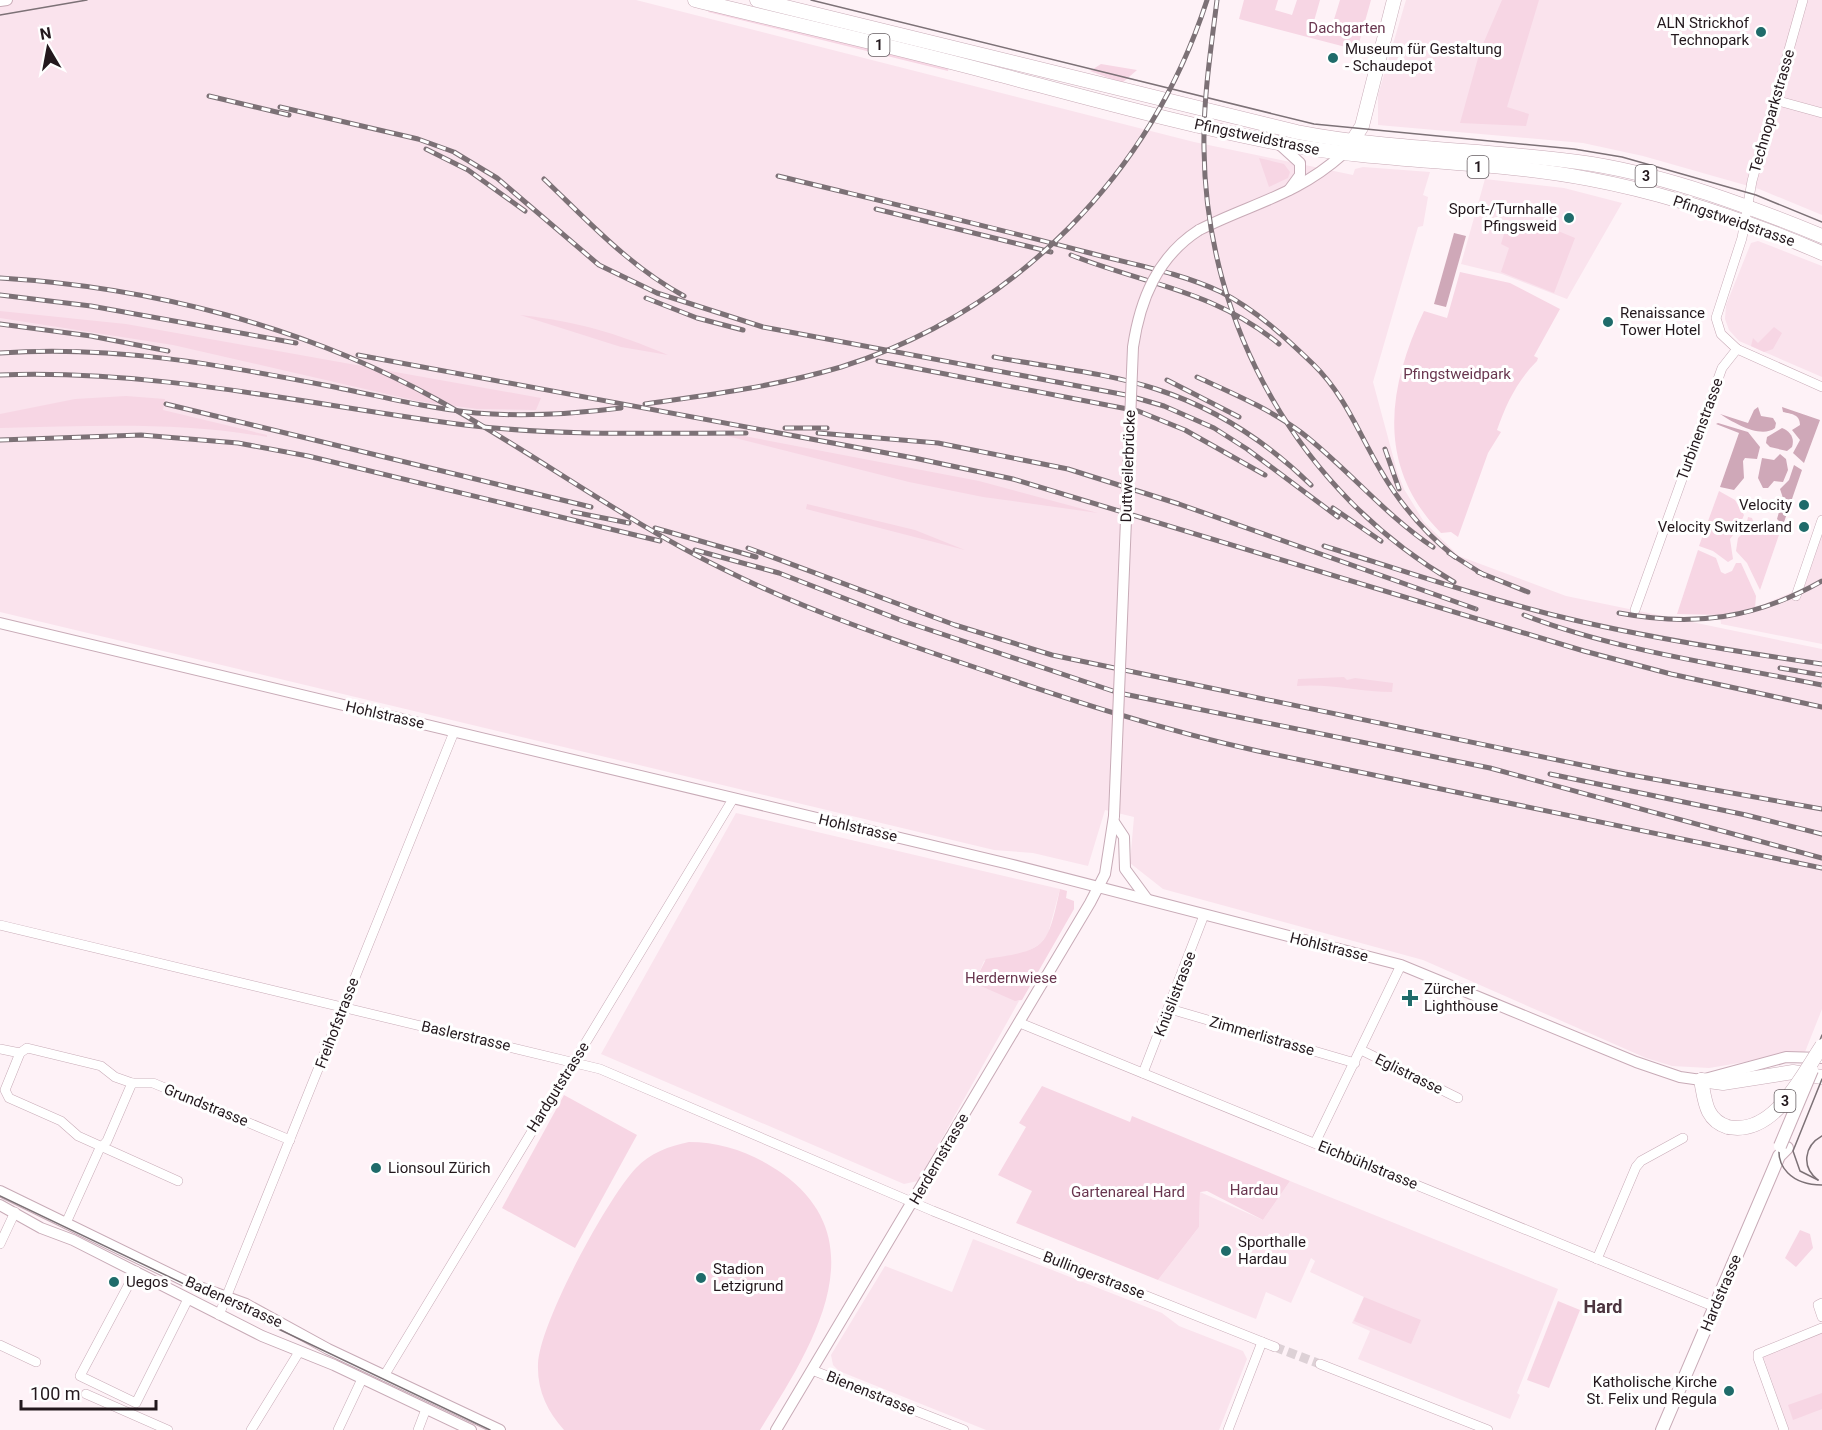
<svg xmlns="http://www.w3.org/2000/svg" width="1822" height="1430" font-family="Roboto,sans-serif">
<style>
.built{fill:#fae3ed}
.green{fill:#f7d6e4}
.forest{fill:#cfa8b8}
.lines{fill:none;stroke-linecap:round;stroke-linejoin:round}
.minor-tunnel{stroke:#ddd1d6;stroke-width:9;stroke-dasharray:9 4.5;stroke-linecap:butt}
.minor-casing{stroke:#c8abb7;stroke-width:10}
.tertiary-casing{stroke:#c8abb7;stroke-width:12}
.secondary-casing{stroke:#c8abb7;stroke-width:14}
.primary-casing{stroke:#c8abb7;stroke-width:15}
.minor{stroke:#fff;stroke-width:9}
.tertiary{stroke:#fff;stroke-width:10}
.secondary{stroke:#fff;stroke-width:12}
.primary{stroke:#fff;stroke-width:14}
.tram{stroke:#7c7176;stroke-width:1.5}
.rail-casing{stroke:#7c7176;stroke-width:5}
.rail{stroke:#fff;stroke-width:3;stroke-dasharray:9;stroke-linecap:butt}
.tertiary-bridge-casing{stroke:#c8abb7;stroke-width:12;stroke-linecap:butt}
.secondary-bridge-casing{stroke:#c8abb7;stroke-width:14;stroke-linecap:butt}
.primary-bridge-casing{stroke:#c8abb7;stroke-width:15;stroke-linecap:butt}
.tertiary-bridge{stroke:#fff;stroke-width:10}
.secondary-bridge{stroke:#fff;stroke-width:12}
.primary-bridge{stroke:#fff;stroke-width:14}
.poi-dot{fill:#1f6b6a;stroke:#fff;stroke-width:2}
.labels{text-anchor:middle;stroke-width:6;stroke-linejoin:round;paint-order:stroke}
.shield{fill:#fff;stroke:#655d61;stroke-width:1.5}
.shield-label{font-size:14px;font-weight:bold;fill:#23181d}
.poi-label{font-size:15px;fill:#23181d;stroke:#fff;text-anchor:start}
.park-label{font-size:15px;fill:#69364f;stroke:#fff}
.street-label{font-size:15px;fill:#23181d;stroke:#fff}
.quarter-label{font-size:18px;font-weight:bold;fill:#4d3640;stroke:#fff}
</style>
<rect width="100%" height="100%" fill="#fef2f7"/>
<g class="built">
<polygon points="0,0 636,0 1194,142 1353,175 1355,169 1363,167 1430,172 1423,195 1428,197 1423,226 1418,227 1373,382 1397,471 1404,489 1424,522 1459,556 1566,596 1822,649 1822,1009 1805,1052 1709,1068 1672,1066 1646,1058 1423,960 1163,889 1130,863 1134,817 1105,810 1088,866 1033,853 994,850 0,612"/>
<polygon points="1406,0 1822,0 1822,215 1759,189 1643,156 1583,143 1378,125 1378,95"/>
<polygon points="1485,179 1564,188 1622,203 1567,299 1502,274 1461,264"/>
<polygon points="1758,241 1822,266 1822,377 1739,341 1729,330 1725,319 1726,305 1751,243"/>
<polygon points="1822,535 1822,644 1721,624 1720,615 1755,608 1804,587"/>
<polygon points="736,813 1060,889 1048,934 1040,944 1022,955 984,961 975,983 1019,1001 918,1181 904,1184 601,1054"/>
<polygon points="1290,1181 1558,1289 1517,1393 1520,1395 1510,1419 1358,1359 1370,1331 1352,1323 1364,1297 1310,1272 1315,1261 1311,1258 1291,1303 1266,1292 1256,1319 1158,1280 1199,1227 1200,1192 1263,1220"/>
<polygon points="973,1239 1162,1313 1179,1326 1243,1351 1247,1359 1219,1430 986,1430 839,1371 833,1365 831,1355 885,1266 952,1292"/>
<polygon points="1822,1332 1822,1430 1789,1430 1763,1356"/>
</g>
<g class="green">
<polygon points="1244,0 1278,0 1275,10 1292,15 1297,0 1320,0 1314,21 1332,26 1340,0 1371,0 1357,50 1239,19"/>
<polygon points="1502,0 1539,0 1507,107 1529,114 1526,126 1460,123 1480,51"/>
<polygon points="709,9 949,67 948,71 708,12"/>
<polygon points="1101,64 1137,70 1122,83 1090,71"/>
<polygon points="1259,158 1284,164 1290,172 1288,178 1269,187"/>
<polygon points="1507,224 1546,226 1575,238 1554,293 1501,272 1509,248 1501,244"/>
<path d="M1460 272 1510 283 1560 309 1534 356 1538 358 1537 361C1517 381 1506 404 1497 430L1501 432 1488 453 1458 537 1451 532 1441 533C1376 467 1387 388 1424 311L1447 318Z"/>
<polygon points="0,311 126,324 541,398 536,410 477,409 417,401 173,345 0,318"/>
<path d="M520 315C579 322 613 332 668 355L621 347Z"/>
<polygon points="1774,327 1782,333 1773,349 1764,352 1751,346 1753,338 1758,343"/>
<path d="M126 396 165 399 163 410 267 435V437C178 421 90 426 0 428V414L75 399Z"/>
<polygon points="727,436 744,436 979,481 1098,513 983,497 909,482"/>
<polygon points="1719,491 1735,500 1744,515 1739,527 1730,539 1733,559 1728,562 1713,551 1699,546"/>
<polygon points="807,504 915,530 965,550 806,509"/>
<polygon points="1748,517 1752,518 1757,532 1780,532 1760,590 1747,563 1736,551 1738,538 1745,531"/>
<polygon points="1698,550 1716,558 1721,572 1725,574 1732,571 1736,563 1741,563 1756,596 1755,608 1720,615 1677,614"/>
<path d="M1344 677 1347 680 1355 678 1393 683 1392 692C1360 692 1329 683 1297 686L1298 679Z"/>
<path d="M1060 889 1067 891 1066 898 1074 901V909L1022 1000 1015 1001 974 983 986 959C1046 950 1047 949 1060 889Z"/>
<polygon points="1042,1086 1130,1122 1132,1116 1290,1181 1263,1220 1207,1191 1200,1192 1199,1227 1158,1280 1016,1223 1032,1191 998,1175 1026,1127 1019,1123"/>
<polygon points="564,1095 637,1135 575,1248 502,1208"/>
<path d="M689 1142C723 1142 755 1154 783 1174 881 1245 807 1354 760 1430H564C547 1411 537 1390 538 1364 539 1324 608 1197 636 1168 650 1153 669 1146 689 1142Z"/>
<polygon points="1800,1230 1810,1234 1813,1248 1796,1267 1785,1258"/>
<polygon points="1364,1297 1421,1320 1411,1344 1354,1321"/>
<polygon points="1558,1301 1580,1310 1549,1388 1527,1380"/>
<polygon points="1822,1393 1822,1409 1793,1420 1788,1405"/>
</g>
<g class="forest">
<polygon points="1454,233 1466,236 1446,307 1434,304"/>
<path d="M1758 407 1761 416 1773 418 1776 423 1775 428C1761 439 1734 423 1720 414L1748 423 1754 410Z"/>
<path d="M1782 407 1820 420 1804 463 1793 453 1800 440 1792 430 1800 425C1800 414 1791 414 1783 412Z"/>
<polygon points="1718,423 1748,432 1760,447 1757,459 1745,458 1743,461 1744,478 1734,490 1720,487 1739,433 1716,424"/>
<path d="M1782 428C1790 431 1795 438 1792 447L1787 451 1770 447 1766 443 1767 437Z"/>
<polygon points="1780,454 1786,459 1788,470 1783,482 1774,481 1768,488 1763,488 1758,478 1762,458 1774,460"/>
<polygon points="1794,465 1802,470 1783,525 1777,519 1783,498 1780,489 1789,480"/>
</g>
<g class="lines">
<polyline class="minor-tunnel" points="1275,1347 1320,1364"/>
<defs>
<g id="minor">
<polyline points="1803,0 1752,181 1742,238 1716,318 1721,334 1737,349 1822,387"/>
<polyline points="1775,100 1822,113"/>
<polyline points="1796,596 1822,520"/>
<polyline points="1635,610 1722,368 1737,349"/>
<polyline points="0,925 600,1069 933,1211 1275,1347"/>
<polyline points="1170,1009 1355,1063"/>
<polyline points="1020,1023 1715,1307"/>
<polyline points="0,1049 20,1053 5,1090 9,1098 61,1121 78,1136 178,1181"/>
<polyline points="1361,1050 1458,1098"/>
<polyline points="20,1053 27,1048 101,1066 115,1077 132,1083 153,1083 290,1140"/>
<polyline points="1143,1073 1204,915"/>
<polyline points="1315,1143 1401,965"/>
<polyline points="66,1223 99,1150 107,1141 132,1083"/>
<polyline points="0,1244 15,1212"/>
<polyline points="1597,1259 1636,1167 1641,1161 1683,1138"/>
<polyline points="136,1271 80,1376 136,1403 188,1299"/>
<polyline points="1822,1303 1818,1305 1822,1317"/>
<polyline points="219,1315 454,732"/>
<polyline points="0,1345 36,1362"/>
<polyline points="1320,1364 1488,1430"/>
<polyline points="812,1370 964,1430"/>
<polyline points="384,1376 733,799"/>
<polyline points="86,1394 168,1430"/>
<polyline points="251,1430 299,1352"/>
<polyline points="338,1430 362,1379"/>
<polyline points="418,1430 426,1409"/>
<polyline points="1228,1430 1262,1342"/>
<polyline points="1784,1430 1758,1358 1758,1354 1822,1328"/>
</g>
<g id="tertiary">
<polyline points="0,1 7,0"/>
<polyline points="1278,143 1300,163 1300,175 1289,190"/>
<path d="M1199 230C1252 203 1296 196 1343 154"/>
<polyline points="0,623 1009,864 1401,965 1636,1062 1680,1077 1701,1080 1786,1057 1822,1058"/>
<polyline points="1114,822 1124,837 1125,869 1147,899"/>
<polyline points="0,1191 191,1284 246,1304 328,1349 500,1430"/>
<polyline points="0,1205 41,1228 73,1240 262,1336 334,1365 471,1430"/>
<polyline points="776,1430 1090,903 1105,874 1114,816"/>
</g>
<polyline id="secondary" points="1662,1430 1771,1175 1779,1156 1787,1148"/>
<g id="primary">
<path d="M695 0C793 24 891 46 989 72 1088 98 1187 126 1289 145 1388 163 1490 160 1589 179 1669 194 1748 221 1822 253"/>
<path d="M757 0 1297 132C1394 151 1494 149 1592 164 1671 177 1748 206 1822 236"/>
<polyline points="1348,148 1362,126 1394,0"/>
<polyline points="1701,1080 1723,1083 1793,1072 1822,1077"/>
<path d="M1701 1080C1705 1100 1705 1120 1728 1127"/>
</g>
</defs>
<use href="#minor" class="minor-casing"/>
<use href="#tertiary" class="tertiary-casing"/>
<use href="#secondary" class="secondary-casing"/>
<use href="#primary" class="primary-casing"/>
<use href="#minor" class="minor"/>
<use href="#tertiary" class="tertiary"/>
<use href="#secondary" class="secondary"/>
<use href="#primary" class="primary"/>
<g class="tram">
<polyline points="811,0 1314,124 1574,149 1622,157 1756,195 1822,222"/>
<polyline points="0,15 87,0"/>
<path d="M1822 1035 1781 1138C1772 1168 1794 1185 1822 1185"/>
<polyline points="1818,1180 1800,1171 1793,1151 1822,1079"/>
<path d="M1818 1180C1801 1167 1804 1146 1822 1136"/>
<polyline points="0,1196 490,1430"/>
</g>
<defs>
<g id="rail">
<path d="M1217 0C1211 49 1203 99 1204 149 1206 327 1300 492 1454 582"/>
<polyline points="209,96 289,115"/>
<polyline points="280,107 418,139 454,152 497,178 599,265 657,293 763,327 1126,395 1164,406 1214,428 1247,449 1338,517"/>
<polyline points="426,149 468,170 525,211"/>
<path d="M778 176C881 201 984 225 1086 252 1130 264 1179 272 1221 292 1256 310 1285 337 1313 364 1345 395 1359 434 1381 471 1400 504 1425 533 1455 557"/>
<path d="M544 179C588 221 630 267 684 296"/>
<polyline points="876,209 1051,252"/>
<path d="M1071 255C1147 285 1213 290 1279 344"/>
<path d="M0 278C151 287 303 326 436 399 534 453 623 520 723 569 805 610 891 639 977 668 1070 700 1162 730 1258 751L1822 868"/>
<polyline points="0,295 91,306 296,343"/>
<polyline points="646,298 697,318 743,330"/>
<polyline points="0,324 91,336 168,351"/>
<path d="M0 353C110 345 217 364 324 385 375 395 425 408 476 413 525 417 573 414 621 408"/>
<polyline points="358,355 919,459 1013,479 1584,651 1671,674 1822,707"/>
<path d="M994 357C1047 367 1104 372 1156 389 1215 408 1267 442 1311 485"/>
<polyline points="878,361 1138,411 1185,430 1265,475"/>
<path d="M0 375C158 369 309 405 465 425 558 436 652 433 746 433"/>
<path d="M1197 377C1232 393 1272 410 1302 433 1348 469 1385 515 1433 547"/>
<polyline points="1167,380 1239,417"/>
<polyline points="166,404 591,507"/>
<path d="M645 404C710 395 777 386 841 367 1016 312 1151 174 1207 0"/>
<polyline points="785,428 827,428"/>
<polyline points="818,433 938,443 1068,469 1179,504 1476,609"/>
<polyline points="0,440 141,435 238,443 308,456 660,541"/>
<polyline points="1385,449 1399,489"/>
<polyline points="1333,508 1381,541"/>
<polyline points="573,512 629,523"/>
<polyline points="655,528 756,557"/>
<path d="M1324 546C1407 572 1489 600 1574 620 1655 639 1739 652 1822 664"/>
<polyline points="748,548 955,625 1052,655 1625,774 1822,809"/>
<polyline points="695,550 779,573 903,621 1119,693 1490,768 1822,858"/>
<polyline points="1449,553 1484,575"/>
<polyline points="1478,572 1528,592"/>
<path d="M1619 613C1694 627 1755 619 1822 581"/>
<path d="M1524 615C1617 651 1724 665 1822 685"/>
<polyline points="1780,668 1822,675"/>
<polyline points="1550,774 1746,815 1822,834"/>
</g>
</defs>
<use href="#rail" class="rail-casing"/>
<use href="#rail" class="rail"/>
<defs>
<path id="tertiary-bridge" d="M1114 816 1133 347C1140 300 1157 257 1199 230"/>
<polyline id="secondary-bridge" points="1780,1146 1812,1070"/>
<path id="primary-bridge" d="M1728 1127C1774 1136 1801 1077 1822 1046"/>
</defs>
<use href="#tertiary-bridge" class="tertiary-bridge-casing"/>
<use href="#secondary-bridge" class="secondary-bridge-casing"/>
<use href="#primary-bridge" class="primary-bridge-casing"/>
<use href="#tertiary-bridge" class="tertiary-bridge"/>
<use href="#secondary-bridge" class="secondary-bridge"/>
<use href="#primary-bridge" class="primary-bridge"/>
</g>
<g class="poi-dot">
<circle cx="1761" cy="32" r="6"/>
<circle cx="1333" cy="58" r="6"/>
<circle cx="1569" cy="218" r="6"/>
<circle cx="1608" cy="322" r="6"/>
<circle cx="1804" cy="505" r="6"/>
<circle cx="1804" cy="527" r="6"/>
<path d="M1407 989h6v6h6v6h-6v6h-6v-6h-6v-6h6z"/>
<circle cx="376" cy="1168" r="6"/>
<circle cx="1226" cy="1251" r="6"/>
<circle cx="701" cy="1278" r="6"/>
<circle cx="114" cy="1282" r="6"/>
<circle cx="1729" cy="1391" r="6"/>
</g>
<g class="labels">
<g class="shield">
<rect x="868.5" y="34" width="21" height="22" rx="4.5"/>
<rect x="1467.5" y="156" width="21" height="22" rx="4.5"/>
<rect x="1635.5" y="165" width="21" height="22" rx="4.5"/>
<rect x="1774.5" y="1090" width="21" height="22" rx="4.5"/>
</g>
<g class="shield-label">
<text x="879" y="50">1</text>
<text x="1478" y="172">1</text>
<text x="1646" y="181">3</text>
<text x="1785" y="1106">3</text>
</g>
<g class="poi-label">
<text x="1749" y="28" text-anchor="end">ALN Strickhof<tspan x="1749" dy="17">Technopark</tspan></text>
<text x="1345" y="54">Museum für Gestaltung<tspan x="1345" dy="17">- Schaudepot</tspan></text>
<text x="1557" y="214" text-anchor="end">Sport-/Turnhalle<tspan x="1557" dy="17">Pfingsweid</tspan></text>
<text x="1620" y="318">Renaissance<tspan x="1620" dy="17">Tower Hotel</tspan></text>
<text x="1792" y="510" text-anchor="end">Velocity</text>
<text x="1792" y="532" text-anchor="end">Velocity Switzerland</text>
<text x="1424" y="994">Zürcher<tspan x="1424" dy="17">Lighthouse</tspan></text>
<text x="388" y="1173">Lionsoul Zürich</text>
<text x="1238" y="1247">Sporthalle<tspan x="1238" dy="17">Hardau</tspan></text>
<text x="713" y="1274">Stadion<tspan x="713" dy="17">Letzigrund</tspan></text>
<text x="126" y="1287">Uegos</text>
<text x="1717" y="1387" text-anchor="end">Katholische Kirche<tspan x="1717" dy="17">St. Felix und Regula</tspan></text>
</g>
<g class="park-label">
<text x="1347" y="33">Dachgarten</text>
<text x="1457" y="379">Pfingstweidpark</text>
<text x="1011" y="983">Herdernwiese</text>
<text x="1254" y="1195">Hardau</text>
<text x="1128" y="1197">Gartenareal Hard</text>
</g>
<g class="street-label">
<text transform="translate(1772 111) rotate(-74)" y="5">Technoparkstrasse</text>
<text transform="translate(1257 137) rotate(12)" y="5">Pfingstweidstrasse</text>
<text transform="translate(1734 221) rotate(19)" y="5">Pfingstweidstrasse</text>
<text transform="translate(1700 429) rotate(-70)" y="5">Turbinenstrasse</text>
<text transform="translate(1128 466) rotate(-88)" y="5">Duttweilerbrücke</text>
<text transform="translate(385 715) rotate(13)" y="5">Hohlstrasse</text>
<text transform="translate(858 828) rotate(13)" y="5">Hohlstrasse</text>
<text transform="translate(1329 947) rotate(14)" y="5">Hohlstrasse</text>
<text transform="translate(1175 994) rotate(-69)" y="5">Knüslistrasse</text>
<text transform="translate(337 1023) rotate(-69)" y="5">Freihofstrasse</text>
<text transform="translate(466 1036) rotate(13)" y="5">Baslerstrasse</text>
<text transform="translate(1262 1036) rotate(16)" y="5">Zimmerlistrasse</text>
<text transform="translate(1409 1074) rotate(26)" y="5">Eglistrasse</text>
<text transform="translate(558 1087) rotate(-58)" y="5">Hardgutstrasse</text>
<text transform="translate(206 1105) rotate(22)" y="5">Grundstrasse</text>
<text transform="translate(939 1159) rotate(-60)" y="5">Herdernstrasse</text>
<text transform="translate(1368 1165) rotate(22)" y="5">Eichbühlstrasse</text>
<text transform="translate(1094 1275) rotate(21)" y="5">Bullingerstrasse</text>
<text transform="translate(1721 1293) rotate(-67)" y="5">Hardstrasse</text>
<text transform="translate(234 1302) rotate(24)" y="5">Badenerstrasse</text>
<text transform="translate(871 1393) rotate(22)" y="5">Bienenstrasse</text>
</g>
<g class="quarter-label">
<text x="1603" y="1313">Hard</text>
</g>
</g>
<g transform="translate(48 48) rotate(350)" stroke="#ffffff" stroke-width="4.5" paint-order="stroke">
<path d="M0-4.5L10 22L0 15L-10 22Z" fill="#23181d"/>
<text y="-9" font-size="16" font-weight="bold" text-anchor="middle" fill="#23181d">N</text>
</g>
<path d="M21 1400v9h135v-9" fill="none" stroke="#23181d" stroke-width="3"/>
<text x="30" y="1400" font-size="18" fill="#23181d" stroke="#ffffff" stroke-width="4.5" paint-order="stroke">100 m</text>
</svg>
